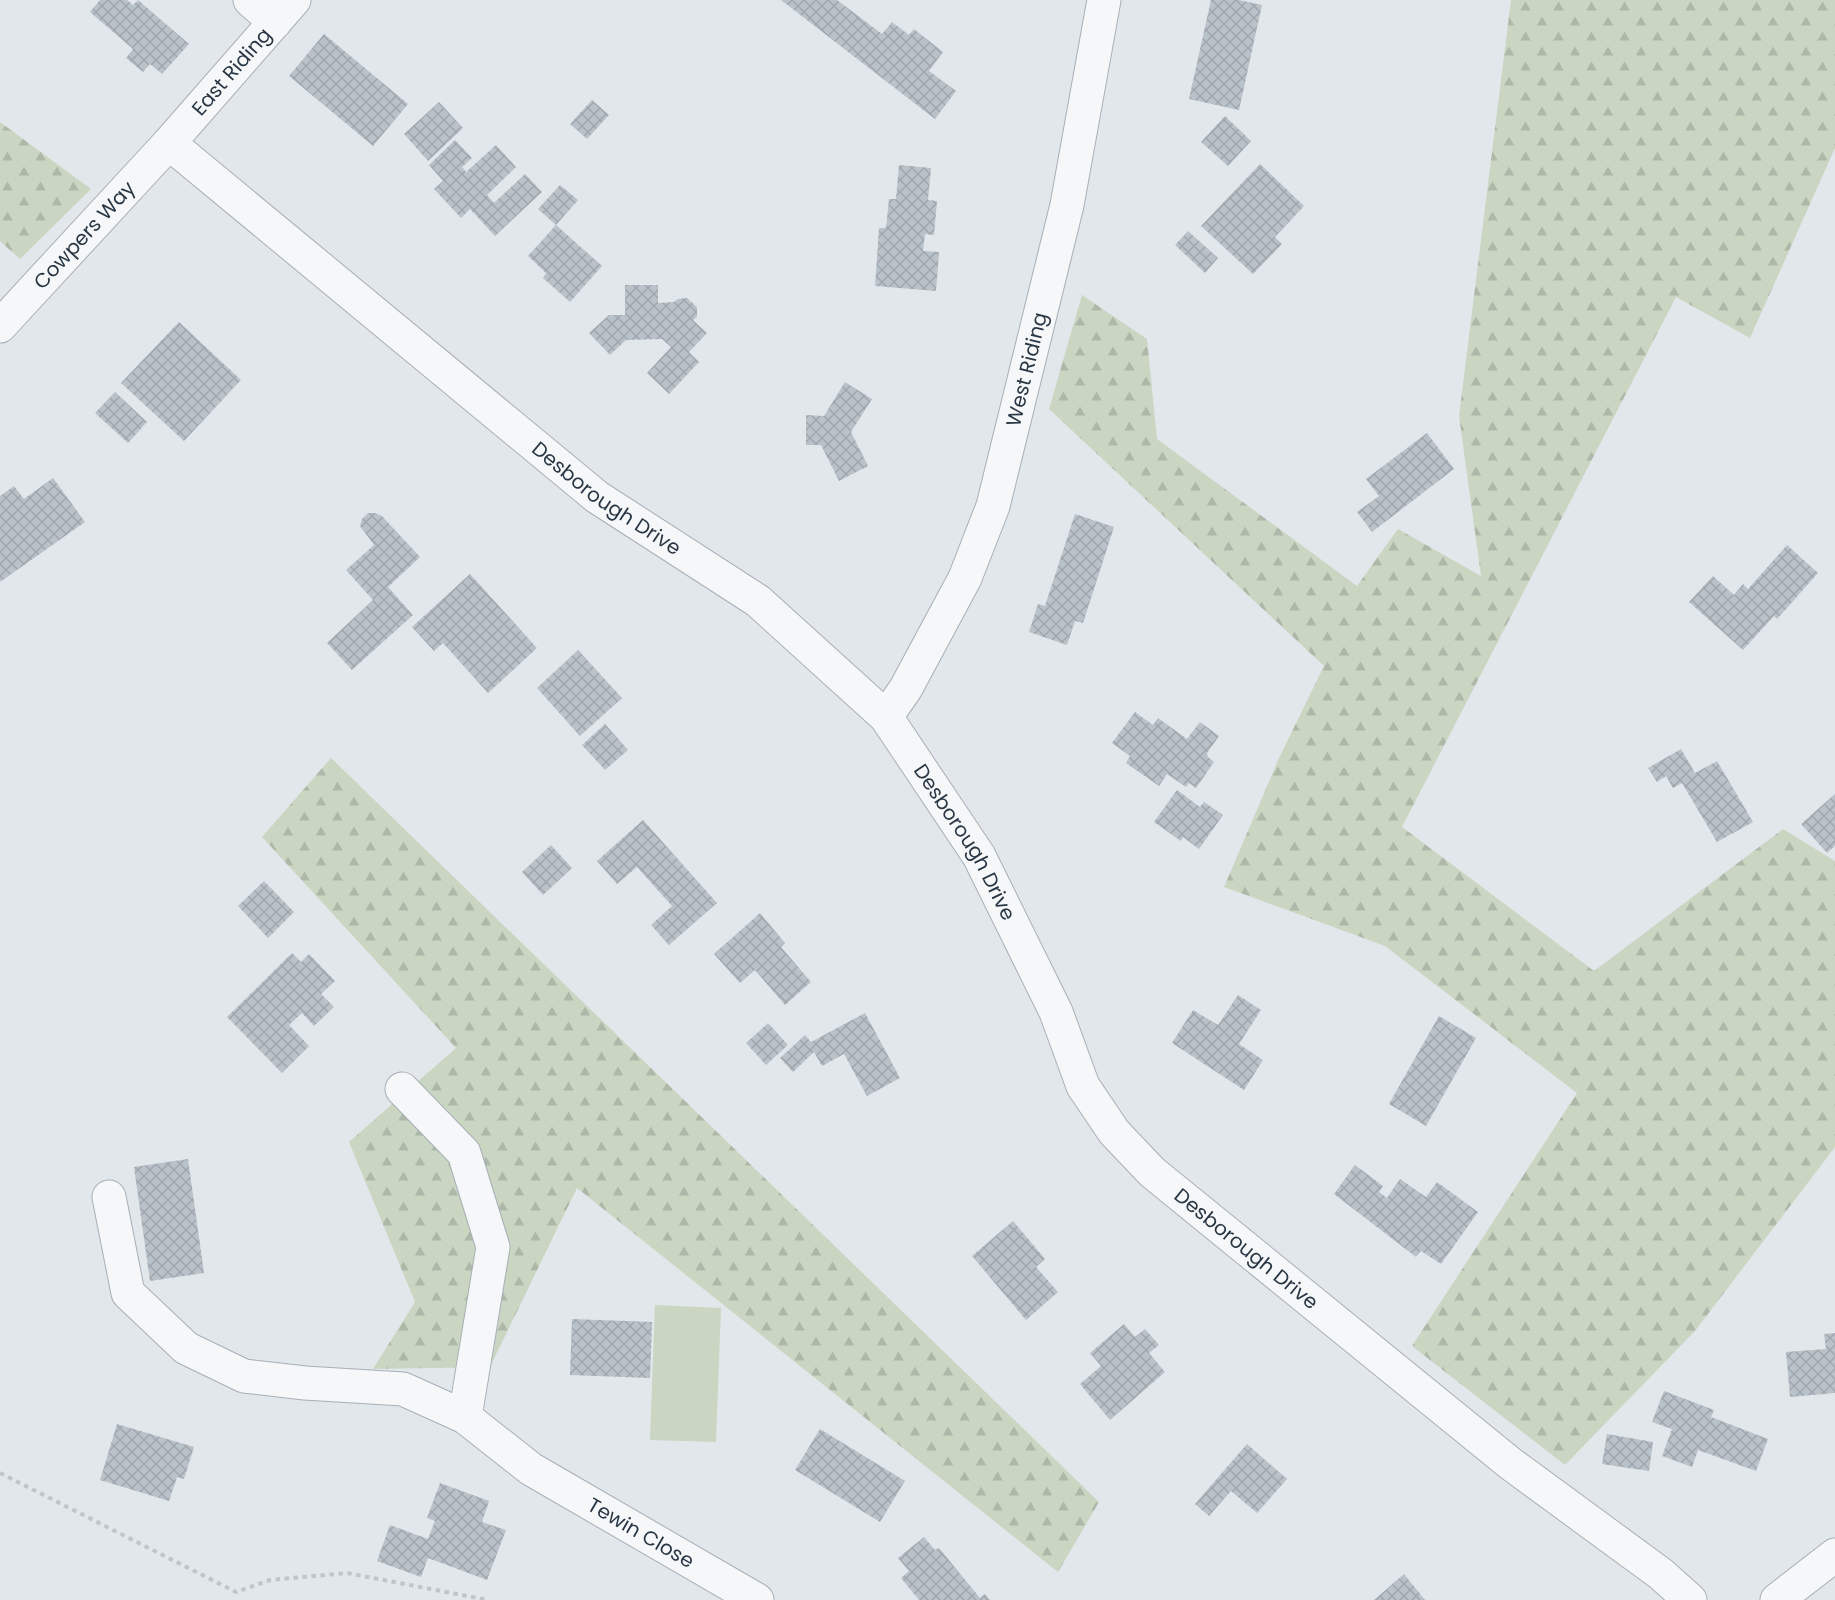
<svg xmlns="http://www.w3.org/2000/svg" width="1835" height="1600" font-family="Poppins,sans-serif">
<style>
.grass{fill:#cad6c2}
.forest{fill:url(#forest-firs)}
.building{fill:url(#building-cross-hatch)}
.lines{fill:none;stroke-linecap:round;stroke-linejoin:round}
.minor-casing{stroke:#a7afb6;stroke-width:35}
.path{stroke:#c0c5ca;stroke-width:4;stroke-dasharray:4.5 4.5;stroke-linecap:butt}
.minor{stroke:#f5f7f9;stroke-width:33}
.labels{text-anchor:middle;stroke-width:4.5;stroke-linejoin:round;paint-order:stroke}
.street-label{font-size:20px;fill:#293744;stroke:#f2f5f8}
</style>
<defs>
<pattern id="forest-firs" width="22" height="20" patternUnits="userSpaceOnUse" patternTransform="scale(1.5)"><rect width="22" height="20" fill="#cad6c2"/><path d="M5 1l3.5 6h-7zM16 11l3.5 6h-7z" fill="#aeb8a8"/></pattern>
<pattern id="building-cross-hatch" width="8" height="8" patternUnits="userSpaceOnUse" patternTransform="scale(1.5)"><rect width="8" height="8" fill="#b9c1c9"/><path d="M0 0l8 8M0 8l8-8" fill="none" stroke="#9fa6ae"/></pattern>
</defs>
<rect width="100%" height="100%" fill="#e2e7eb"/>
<polygon class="grass" points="655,1305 721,1308 716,1442 650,1440"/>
<g class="forest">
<polygon points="1511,0 1835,0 1835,148 1750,338 1676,297 1402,827 1594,971 1783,829 1835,861 1835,1147 1695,1331 1565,1465 1412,1346 1577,1093 1385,946 1224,887 1279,758 1324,666 1049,409 1082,295 1147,339 1157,439 1357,586 1398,529 1481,576 1459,416"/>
<polygon points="0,122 91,189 20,259 0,241"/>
<polygon points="331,758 1099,1502 1058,1572 577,1188 490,1367 373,1369 415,1302 349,1142 456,1048 262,837"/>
</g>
<g class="building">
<polygon points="100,0 127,0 133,5 138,0 189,44 162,74 150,64 143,72 126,58 133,49 90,12"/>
<polygon points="781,0 837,0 882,34 892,22 909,35 914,29 943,52 929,71 956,91 935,119"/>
<polygon points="1211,0 1239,0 1262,5 1239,110 1189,99"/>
<polygon points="324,34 408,104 373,146 289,76"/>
<polygon points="592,100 609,115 587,139 570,124"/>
<polygon points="439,102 463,128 428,161 404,134"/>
<polygon points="1225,116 1251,141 1228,166 1201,142"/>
<polygon points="455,140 472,158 462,167 466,172 496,145 516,167 487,195 494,203 525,174 542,192 495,236 470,209 461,218 434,189 443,181 429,165"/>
<polygon points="1260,164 1304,206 1275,237 1282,244 1253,274 1201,226"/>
<polygon points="899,165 931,168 928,200 937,201 934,235 925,234 923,251 939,252 936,291 875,286 879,228 886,228 889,199 896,199"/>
<polygon points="560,185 578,200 556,225 602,266 570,302 543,278 546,273 528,256 556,225 538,209"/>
<polygon points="1188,231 1218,258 1205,273 1175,245"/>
<polygon points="625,285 658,285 658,303 674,302 678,299 687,298 697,307 697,317 693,320 707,333 689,352 699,362 669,394 647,373 671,347 662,339 626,340 610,355 589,333 609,315 625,315"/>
<polygon points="179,322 241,380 184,441 121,383"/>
<polygon points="845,382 872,399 851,432 868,466 839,481 821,445 806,445 806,415 824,416"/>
<polygon points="115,392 147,422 128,443 95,413"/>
<polygon points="1427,433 1454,469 1372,532 1357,512 1379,496 1366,479"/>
<polygon points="53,478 85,522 0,582 0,496 14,486 24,499"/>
<polygon points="368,513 375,513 382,516 420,557 388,587 413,615 352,670 327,643 373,600 346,570 374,545 360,526 362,519"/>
<polygon points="1075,514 1114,527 1083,623 1075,621 1067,645 1029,632 1038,604 1045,606"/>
<polygon points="1787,545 1818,573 1777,619 1774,616 1743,650 1689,602 1713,576 1734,595 1743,584 1748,589"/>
<polygon points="470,574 537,648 488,693 443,643 434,651 412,627"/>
<polygon points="578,650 622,698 580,736 537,688"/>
<polygon points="1135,712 1153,725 1158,718 1187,739 1200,722 1219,736 1207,753 1208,757 1214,762 1196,788 1189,783 1186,787 1167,774 1159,786 1126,763 1130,756 1112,743"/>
<polygon points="605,724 628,750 605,770 582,745"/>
<polygon points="1681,749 1695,773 1717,761 1753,822 1717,842 1682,783 1673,788 1666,776 1657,782 1648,768"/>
<polygon points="1177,790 1200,807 1204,802 1223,815 1199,849 1183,837 1181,841 1154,822"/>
<polygon points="1835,794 1835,846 1827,853 1801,824"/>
<polygon points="643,820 717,903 669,945 651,925 672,906 637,867 617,884 597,861"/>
<polygon points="551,845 572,868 543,895 522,872"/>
<polygon points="264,881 294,912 268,938 238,906"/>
<polygon points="760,913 785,943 781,947 811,982 785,1005 755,970 740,983 714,954"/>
<polygon points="292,953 301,962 309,954 335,981 321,994 334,1007 314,1026 302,1013 289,1025 309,1046 282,1073 227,1017"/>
<polygon points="1238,995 1261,1010 1239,1044 1263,1060 1244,1090 1172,1043 1193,1010 1218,1025"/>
<polygon points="865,1013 900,1078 867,1096 844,1054 822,1066 814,1052 793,1072 780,1058 805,1035 811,1042"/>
<polygon points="1439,1016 1476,1038 1426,1126 1389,1104"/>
<polygon points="768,1023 788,1045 766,1065 746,1043"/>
<polygon points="188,1159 204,1273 150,1281 134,1167"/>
<polygon points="1355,1165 1383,1186 1379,1192 1387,1198 1400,1179 1426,1197 1437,1182 1478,1212 1441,1264 1421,1251 1416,1257 1334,1194"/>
<polygon points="1013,1221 1045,1259 1036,1267 1058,1292 1026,1320 972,1256"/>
<polygon points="572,1319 652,1322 650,1378 570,1375"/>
<polygon points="1124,1324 1135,1337 1145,1329 1159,1345 1149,1353 1165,1372 1110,1420 1080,1384 1101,1366 1090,1353"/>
<polygon points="1835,1333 1835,1393 1790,1397 1786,1352 1826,1349 1824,1334"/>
<polygon points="1664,1391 1714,1410 1711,1417 1768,1439 1756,1471 1698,1450 1692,1467 1662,1456 1672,1429 1652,1422"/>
<polygon points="117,1424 194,1447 184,1479 177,1477 169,1501 100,1480"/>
<polygon points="820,1429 905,1481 880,1522 795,1470"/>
<polygon points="1607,1434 1653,1442 1649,1471 1602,1464"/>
<polygon points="1247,1444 1287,1479 1257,1513 1231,1491 1209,1516 1195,1504"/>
<polygon points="440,1483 489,1501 482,1522 506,1530 487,1580 428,1558 421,1577 377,1561 390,1525 428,1539 435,1521 427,1518"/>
<polygon points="924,1537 935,1550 939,1548 980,1598 985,1594 990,1600 919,1600 901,1578 909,1571 898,1558"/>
<polygon points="1404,1574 1425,1600 1374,1600"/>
</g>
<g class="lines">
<defs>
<g id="minor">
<polyline points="250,0 275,22"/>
<path id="s1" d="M169 143 597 497 758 601 886 717 979 856 1056 1012 1083 1086 1114 1132 1152 1172 1511 1464 1661 1574 1690 1600"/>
<path id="s2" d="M0 326 169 143 294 0"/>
<path id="s3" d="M886 717 906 688 965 578 993 506 1067 205 1104 0"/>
<polyline points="402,1089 464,1153 493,1247 465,1417"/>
<path id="s4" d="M109 1197 128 1293 186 1348 244 1376 305 1383 403 1389 465 1417 531 1469 757 1600"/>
<polyline points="1777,1600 1835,1555"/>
</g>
</defs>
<use href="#minor" class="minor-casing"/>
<polyline class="path" points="0,1473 236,1592 270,1580 347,1573 488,1600"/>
<use href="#minor" class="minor"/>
</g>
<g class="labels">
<g class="street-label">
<text dy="7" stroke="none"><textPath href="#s2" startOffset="344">East Riding</textPath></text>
<text dy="7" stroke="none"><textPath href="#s2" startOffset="124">Cowpers Way</textPath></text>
<text dy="7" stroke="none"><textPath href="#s3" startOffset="378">West Riding</textPath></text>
<text dy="7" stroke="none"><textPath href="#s1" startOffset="564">Desborough Drive</textPath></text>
<text dy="7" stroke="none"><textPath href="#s1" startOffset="1068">Desborough Drive</textPath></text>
<text dy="7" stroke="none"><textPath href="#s1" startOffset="1572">Desborough Drive</textPath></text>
<text dy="7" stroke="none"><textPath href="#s4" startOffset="681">Tewin Close</textPath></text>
</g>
</g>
</svg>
